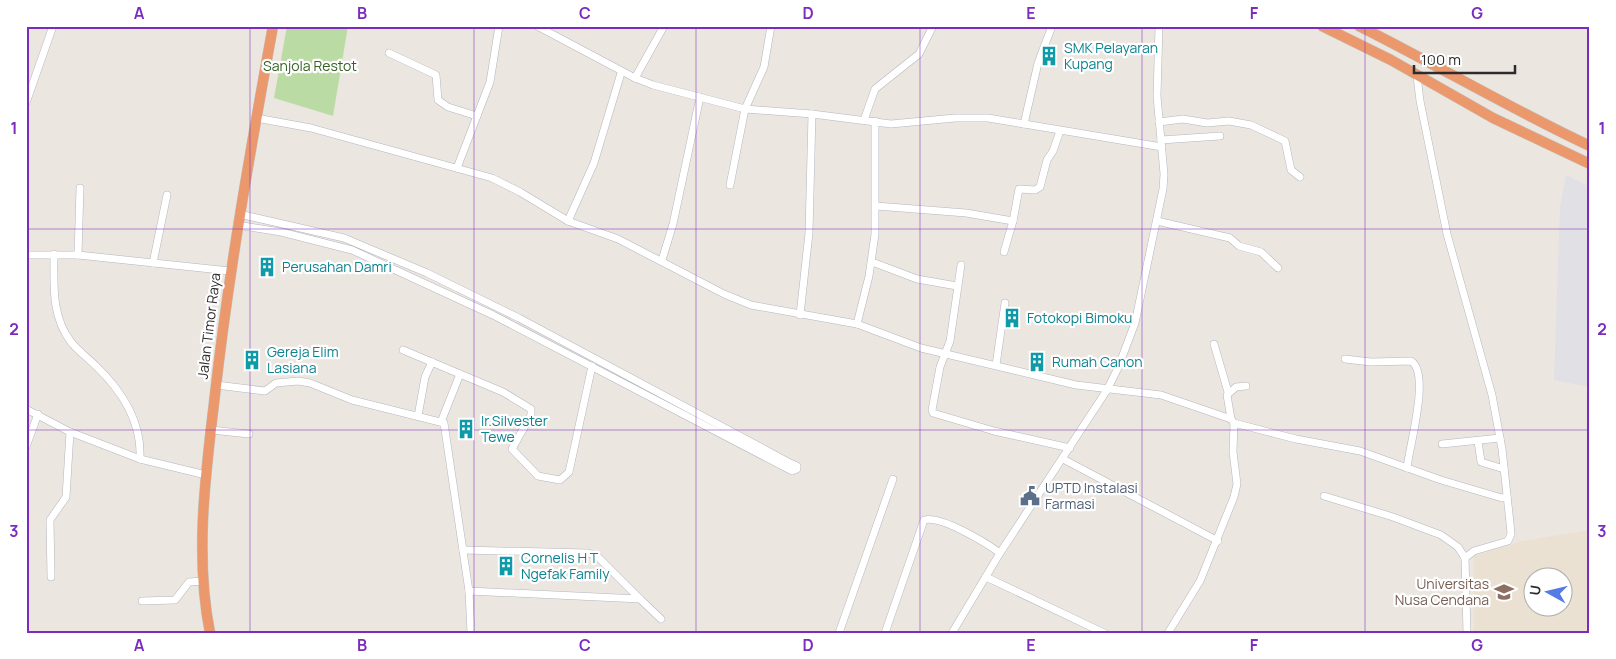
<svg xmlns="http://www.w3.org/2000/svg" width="1616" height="659" font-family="Manrope,sans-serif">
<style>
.industrial{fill:#e1e0e5}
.education{fill:#ebe1d2;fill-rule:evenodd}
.green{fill:#bbdba4}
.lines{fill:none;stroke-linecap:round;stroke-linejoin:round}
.minor-casing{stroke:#b4b6be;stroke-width:8}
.highway-casing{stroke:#c4c4c4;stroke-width:11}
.minor{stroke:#fff;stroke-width:7}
.highway{stroke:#eb996c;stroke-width:10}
.grid{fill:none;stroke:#7b2cbf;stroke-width:1;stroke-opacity:0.55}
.labels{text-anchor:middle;stroke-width:4.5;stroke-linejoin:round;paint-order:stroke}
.culture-label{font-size:14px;fill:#0d838f;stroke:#fff;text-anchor:start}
.park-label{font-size:14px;fill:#356124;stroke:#fff}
.street-label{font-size:14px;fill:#2c2c2c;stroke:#fff}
.service-label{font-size:14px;fill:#4e5e75;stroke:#fff;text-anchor:start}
.education-label{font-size:14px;fill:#785e54;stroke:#fff;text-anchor:end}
.neatline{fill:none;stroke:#7b2cbf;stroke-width:2}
.grid-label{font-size:16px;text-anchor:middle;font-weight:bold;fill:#7b2cbf}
</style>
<rect width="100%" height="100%" fill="#ece6e0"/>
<polygon class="industrial" points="1566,175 1590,187 1590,387 1554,380 1560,208"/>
<path class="education" d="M1590 530V633H1474V556L1522 541ZM1534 576H1564V606H1534Z"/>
<polygon class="green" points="287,26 348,26 333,116 274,98"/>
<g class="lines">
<defs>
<g id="minor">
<polyline points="537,26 635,78 653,85 745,109 812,114 891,124 955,118 988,118 1162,147"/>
<polyline points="389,53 436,75 438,100 448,107 477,116"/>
<polyline points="1417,76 1420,101 1447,234 1492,395 1502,449 1510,523 1511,534 1508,541 1474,551 1465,558 1467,633"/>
<polyline points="635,78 664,26"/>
<polyline points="26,103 53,26"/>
<polyline points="256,118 311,128 492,178 520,192 568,221 618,239 724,294 751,305 857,324 921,348 1076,385 1161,395 1231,419 1234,423 1233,452 1237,484 1234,497 1200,581 1168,633"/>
<polyline points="864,120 875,89 919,54 933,26"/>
<polyline points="1159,122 1183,119 1207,123 1229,121 1251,125 1285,141 1291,170 1300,177"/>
<polyline points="1024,124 1038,63 1052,26"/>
<polyline points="1161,140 1220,136"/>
<polyline points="457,168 490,82 499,26"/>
<polyline points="730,185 745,109 764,67 771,26"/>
<polyline points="876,206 966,213 1013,221"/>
<polyline points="568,221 594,163 621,73"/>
<polyline points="1157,221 1230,238 1239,246 1261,252 1278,268"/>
<polyline points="237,225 281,232 352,250 493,315 792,471 797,469 797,466 790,463 519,318 427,273 344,238 239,214"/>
<polyline points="1004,252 1013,221 1019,189 1035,190 1040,187 1047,160 1053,151 1060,131"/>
<path d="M54 254C54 284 51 316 71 342 78 351 88 358 96 366 122 391 142 421 140 459"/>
<polyline points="26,255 78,255 230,271"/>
<polyline points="78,255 80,188"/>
<polyline points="662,260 673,224 700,97"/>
<polyline points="872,262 917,279 957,286"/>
<polyline points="153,263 167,195"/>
<polyline points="961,265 950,341 940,367 932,410 933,413 994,431 1070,448"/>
<polyline points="800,315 809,233 812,114"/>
<polyline points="857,324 869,276 875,234 875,121"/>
<polyline points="1214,344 1228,392"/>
<polyline points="403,350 460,374 441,422"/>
<path d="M1345 359 1371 362 1411 361C1431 373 1409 447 1407 468"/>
<polyline points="996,365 1005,303"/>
<polyline points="460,374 503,392 531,409 531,415 512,449 538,476 560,480 569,472 592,366"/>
<polyline points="216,385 265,391 276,383 298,381 310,383 352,400 444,423 469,591 471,633"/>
<polyline points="26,409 70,432 140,459 206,475"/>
<polyline points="418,416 425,377 432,362"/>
<polyline points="1231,419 1227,395 1236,387 1246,386"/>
<polyline points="1234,423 1296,439 1360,451 1441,480 1502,498 1507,497"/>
<polyline points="211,430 249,434"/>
<polyline points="1478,441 1481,462 1504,469"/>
<polyline points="1442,444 1500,438"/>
<polyline points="26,447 38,414"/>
<polyline points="1063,459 1218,541"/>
<polyline points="1324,496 1393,517 1441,535 1458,547 1465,558"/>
<polyline points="463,550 588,553 597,556 640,599 469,591"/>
<polyline points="51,577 50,520 66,497 70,432"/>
<polyline points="986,577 1104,633"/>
<polyline points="640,599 661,619"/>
<polyline points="142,601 175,600 189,582 204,581"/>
<polyline points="839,633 893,479"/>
<path d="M885 633 924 520C941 515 986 543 1000 553"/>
<polyline points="952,633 1000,553 1107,390 1118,368 1135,323 1163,189 1164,174 1157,96 1159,26"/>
</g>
<g id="highway">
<polyline points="1322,26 1391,60 1493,118 1590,164"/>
<path d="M1359 26C1437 65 1511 109 1590 146"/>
<path d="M210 633C195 558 205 478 214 403 228 276 250 152 273 26"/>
</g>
</defs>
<use href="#minor" class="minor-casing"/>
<use href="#highway" class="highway-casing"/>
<use href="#minor" class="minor"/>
<use href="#highway" class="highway"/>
</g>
<path class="grid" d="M250 26V633M474 26V633M696 26V633M920 26V633M1142 26V633M1365 26V633M26 229H1590M26 430H1590"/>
<defs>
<symbol id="building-bare" viewBox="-9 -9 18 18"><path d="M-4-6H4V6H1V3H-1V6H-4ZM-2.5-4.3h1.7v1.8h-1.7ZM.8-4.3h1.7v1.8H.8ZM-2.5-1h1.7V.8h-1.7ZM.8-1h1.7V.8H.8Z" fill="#0f9aa8" stroke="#fff" stroke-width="2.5" paint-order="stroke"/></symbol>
<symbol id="civic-bare" viewBox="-9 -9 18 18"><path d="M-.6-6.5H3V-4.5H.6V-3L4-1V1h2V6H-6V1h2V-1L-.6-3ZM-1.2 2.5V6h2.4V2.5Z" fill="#5c6f8a" stroke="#fff" stroke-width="2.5" paint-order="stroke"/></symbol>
<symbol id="university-bare" viewBox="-9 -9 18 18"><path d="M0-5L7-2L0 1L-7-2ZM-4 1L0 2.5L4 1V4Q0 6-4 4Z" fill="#8d6e63" stroke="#fff" stroke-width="2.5" paint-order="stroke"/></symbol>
</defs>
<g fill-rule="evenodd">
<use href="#building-bare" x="1035" y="42" width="28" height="28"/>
<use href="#building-bare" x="253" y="253" width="28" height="28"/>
<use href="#building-bare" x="998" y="304" width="28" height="28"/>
<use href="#building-bare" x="238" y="346" width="28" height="28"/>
<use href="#building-bare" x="1023" y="348" width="28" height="28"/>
<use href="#building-bare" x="452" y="415" width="28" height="28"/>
<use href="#civic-bare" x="1016" y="482" width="28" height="28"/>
<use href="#building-bare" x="492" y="552" width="28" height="28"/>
<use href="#university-bare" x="1490" y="578" width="28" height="28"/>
</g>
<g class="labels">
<g class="culture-label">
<text x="1064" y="53">SMK Pelayaran<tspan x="1064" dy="16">Kupang</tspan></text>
<text x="282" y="272">Perusahan Damri</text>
<text x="1027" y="323">Fotokopi Bimoku</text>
<text x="267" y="357">Gereja Elim<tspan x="267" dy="16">Lasiana</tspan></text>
<text x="1052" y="367">Rumah Canon</text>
<text x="481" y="426">Ir.Silvester<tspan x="481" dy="16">Tewe</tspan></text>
<text x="521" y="563">Cornelis H T<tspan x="521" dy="16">Ngefak Family</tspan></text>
</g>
<g class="park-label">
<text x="310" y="71">Sanjola Restot</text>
</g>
<g class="street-label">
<text transform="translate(209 326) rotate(-83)" y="5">Jalan Timor Raya</text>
</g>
<g class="service-label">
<text x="1045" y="493">UPTD Instalasi<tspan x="1045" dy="16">Farmasi</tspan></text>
</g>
<g class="education-label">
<text x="1489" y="589">Universitas<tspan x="1489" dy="16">Nusa Cendana</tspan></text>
</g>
</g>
<rect width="1616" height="659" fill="none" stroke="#ffffff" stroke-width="55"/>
<g transform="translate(1548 592) rotate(278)"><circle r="24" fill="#ffffff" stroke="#ababab"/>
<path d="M0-4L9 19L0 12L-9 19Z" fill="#557be4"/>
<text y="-8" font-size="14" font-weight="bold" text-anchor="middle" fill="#2c2c2c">U</text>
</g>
<path d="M1414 65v8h101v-8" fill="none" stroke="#2c2c2c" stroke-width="2.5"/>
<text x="1421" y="65" font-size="15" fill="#2c2c2c" stroke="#ffffff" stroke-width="4" paint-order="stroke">100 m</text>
<rect x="28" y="28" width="1560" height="604" class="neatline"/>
<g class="grid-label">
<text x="139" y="19">A</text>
<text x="362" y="19">B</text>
<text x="585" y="19">C</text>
<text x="808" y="19">D</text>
<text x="1031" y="19">E</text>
<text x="1254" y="19">F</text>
<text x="1477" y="19">G</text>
<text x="14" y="134">1</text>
<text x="1602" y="134">1</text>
<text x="14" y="335">2</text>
<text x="1602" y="335">2</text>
<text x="14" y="537">3</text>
<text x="1602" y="537">3</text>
<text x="139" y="651">A</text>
<text x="362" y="651">B</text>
<text x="585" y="651">C</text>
<text x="808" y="651">D</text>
<text x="1031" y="651">E</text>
<text x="1254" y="651">F</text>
<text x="1477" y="651">G</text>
</g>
</svg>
